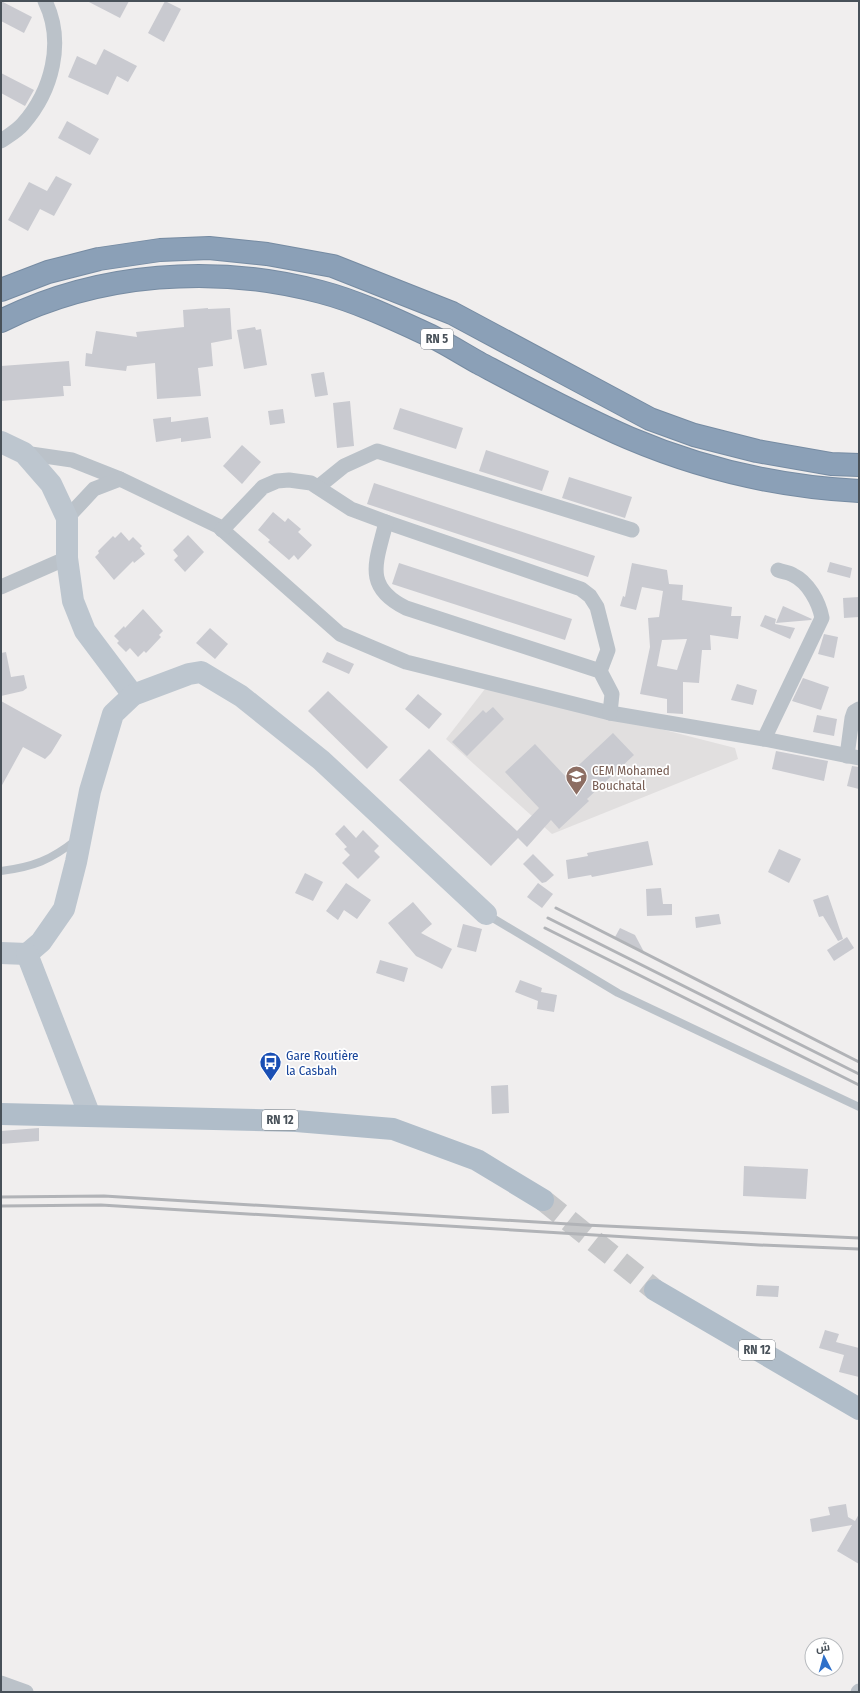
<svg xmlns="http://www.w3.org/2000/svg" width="860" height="1693" font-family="'Fira Sans Condensed',Cairo,sans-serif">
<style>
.education{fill:#e1dfdf}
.building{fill:#c9cad0;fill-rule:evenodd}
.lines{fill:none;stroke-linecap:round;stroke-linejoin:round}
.primary-tunnel{stroke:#c6c7c9;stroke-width:22;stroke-dasharray:22 11;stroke-linecap:butt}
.highway-casing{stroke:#768ba2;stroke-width:24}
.lane{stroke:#bbc2c9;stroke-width:8}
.street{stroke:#bbc2c9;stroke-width:15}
.secondary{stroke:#bdc6cf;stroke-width:22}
.primary{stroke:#b0bdc9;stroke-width:22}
.highway{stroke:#8ba0b7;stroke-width:22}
.rail{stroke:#b1b3b7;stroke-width:3}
.labels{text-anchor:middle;stroke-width:3.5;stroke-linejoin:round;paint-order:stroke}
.shield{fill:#fff;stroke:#7f858b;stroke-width:1}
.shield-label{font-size:12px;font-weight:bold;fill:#485159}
.education-label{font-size:13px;fill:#785e54;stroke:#fff;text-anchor:start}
.transit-label{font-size:13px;fill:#164399;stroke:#fff;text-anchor:start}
</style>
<rect width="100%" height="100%" fill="#f0eeee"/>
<polygon class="education" points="488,685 735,748 738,759 552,834 446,739"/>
<g class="building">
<polygon points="1,1 32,17 24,33 1,21"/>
<polygon points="87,1 129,1 120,18"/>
<polygon points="165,1 181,9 164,42 148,33"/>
<polygon points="104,49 137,66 128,82 117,76 108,95 68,77 77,56 96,65"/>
<polygon points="1,73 34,90 25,106 1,93"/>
<polygon points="67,121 99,139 90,155 58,138"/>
<polygon points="56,176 72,184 54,216 40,209 28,231 8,220 29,182 47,191"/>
<polygon points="208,308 208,309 230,308 232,339 211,343 213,366 198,368 201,396 157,399 155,363 127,366 126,371 85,366 86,353 92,354 96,331 137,337 136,332 184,327 183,310"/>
<polygon points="255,327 256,330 261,329 267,365 244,369 237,330"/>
<polygon points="69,361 71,386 63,386 64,396 1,401 1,366"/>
<polygon points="324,372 328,395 315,397 311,374"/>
<polygon points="350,401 354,446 337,448 333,403"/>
<polygon points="400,408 463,428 456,449 393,429"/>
<polygon points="283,409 285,423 270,425 268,411"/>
<polygon points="171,417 171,422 208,417 211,438 181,442 181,438 156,442 153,419"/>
<polygon points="242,445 261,462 242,484 223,466"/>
<polygon points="486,450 549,471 542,491 479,471"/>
<polygon points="569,477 632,497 625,518 562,498"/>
<polygon points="374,483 595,556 588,577 367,504"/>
<polygon points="273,512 285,522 288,518 301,529 298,532 312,545 298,560 294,555 289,560 268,542 270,540 258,530"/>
<polygon points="121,532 129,541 133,537 142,546 140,548 145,554 134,563 133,561 114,580 95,557 99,553 98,551 113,536 115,538"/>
<polygon points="188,535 204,552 185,572 174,560 178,556 173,550"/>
<polygon points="830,562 852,568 850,578 827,572"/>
<polygon points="399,563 572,619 565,640 392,584"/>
<path d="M632 563 667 570 669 584 683 585 682 600 732 607 731 616H741L738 639 710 635 711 650H702L699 683 683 682V714L667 713V699L640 694 650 647 648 618 659 617 663 591 642 587 636 610 620 606 623 596 625 597ZM687 639 677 670 657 666 662 640Z"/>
<polygon points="859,597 859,617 844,618 843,598"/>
<polygon points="783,606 812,619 811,620 776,623"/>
<polygon points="143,609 163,631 159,635 161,637 146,653 144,651 138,657 130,648 126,652 117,643 119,641 114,636 124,626 125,628"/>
<polygon points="765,615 776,619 775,624 795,628 790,639 760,626"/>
<polygon points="210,628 228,644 215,659 196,643"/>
<polygon points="824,634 838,637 834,658 818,654"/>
<polygon points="6,652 11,677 24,675 27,688 23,691 1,696 1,653"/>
<polygon points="327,652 354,664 349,674 322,662"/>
<polygon points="803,678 829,687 821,710 792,701"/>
<polygon points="737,684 757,690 753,705 731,700"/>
<polygon points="328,691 388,747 367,769 308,711"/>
<polygon points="418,694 442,714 429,729 405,709"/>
<polygon points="1,701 62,735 51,753 45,759 23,747 1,787"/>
<polygon points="493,707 504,719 467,756 452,742 483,710 486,713"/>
<polygon points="817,715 837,719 834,736 813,732"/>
<polygon points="613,733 634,755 587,799 589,801 559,829 551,820 527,847 518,838 491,866 399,780 429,749 517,831 539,808 505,772 535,744 566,777"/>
<polygon points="776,751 828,761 824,781 772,769"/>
<polygon points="852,766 859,767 859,789 847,786"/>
<polygon points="344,825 356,838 363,830 379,846 374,851 380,857 358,879 342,863 350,855 344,849 347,847 335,834"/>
<polygon points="648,841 653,865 592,877 591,875 568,879 566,860 588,856 587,853"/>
<polygon points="779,849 801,859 789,883 768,872"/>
<polygon points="533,854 554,875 546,882 542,883 523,864"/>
<polygon points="305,873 323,882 313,901 295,893"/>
<polygon points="346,883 371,900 357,919 344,910 338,920 326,911"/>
<polygon points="538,883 553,894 542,908 527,897"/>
<polygon points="661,888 663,904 672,904 672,915 647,916 646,889"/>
<polygon points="828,895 843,939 838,941 823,916 819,917 813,900"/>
<polygon points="413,902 432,924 421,933 452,949 442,969 416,956 388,923"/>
<polygon points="719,914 721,924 696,928 695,917"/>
<polygon points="463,924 482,929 476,952 457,947"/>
<polygon points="620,928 635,935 644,952 615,937"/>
<polygon points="847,937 854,948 834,961 827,950"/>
<polygon points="380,960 408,968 404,982 376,973"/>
<polygon points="520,980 542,988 541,992 557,995 554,1012 537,1009 538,1001 515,992"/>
<polygon points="508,1085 509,1113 492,1114 491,1086"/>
<polygon points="39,1128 39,1141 1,1144 1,1131"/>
<polygon points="744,1166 808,1169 806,1199 743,1196"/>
<polygon points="757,1285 779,1286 778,1297 756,1296"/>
<polygon points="825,1330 839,1334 836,1342 859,1348 859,1377 839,1372 844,1355 819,1348"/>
<polygon points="846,1504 848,1517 855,1521 859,1514 859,1564 837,1551 852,1525 812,1532 810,1519 830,1515 828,1507"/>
</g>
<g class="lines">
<polyline class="primary-tunnel" points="543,1200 655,1290"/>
<defs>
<g id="highway">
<polyline points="1,290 48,272 99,259 160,250 209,248 267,254 333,266 452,313 650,419 694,435 757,451 831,464 859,465"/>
<path d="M1 321C99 272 216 264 321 292 359 302 396 320 431 336 447 344 463 354 479 363 528 389 578 416 629 438 702 469 781 487 859 491"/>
</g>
</defs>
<use href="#highway" class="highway-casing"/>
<g class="lane">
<path d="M1 871C33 867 51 860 76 840"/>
<polyline points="486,914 618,993 859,1107"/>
</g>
<g class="street">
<path d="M1 141C8 136 17 131 23 124 52 91 65 42 45 1"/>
<polyline points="24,453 72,460 120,479 218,526 340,634 406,662 610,713 764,739 859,758"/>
<polyline points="318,487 344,466 377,451 632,530"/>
<polyline points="67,518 94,489 120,479"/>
<polyline points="386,522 581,589 590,596 597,607 608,650 600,671"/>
<path d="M222 530 263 487 277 481 289 480 311 483 351 509 386 522C377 561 362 586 406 608L600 671 612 694 610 713"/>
<polyline points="1,587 67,558"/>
<path d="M764 739 822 618C819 602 808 582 793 575 789 572 782 572 778 570"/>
<polyline points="847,756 852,718 854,712 859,709"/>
<polyline points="1,1683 26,1692"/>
<polyline points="858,1692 859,1691"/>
</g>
<g class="secondary">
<polyline points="1,442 24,453 51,484 67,518 67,558 73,601 85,631 133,695"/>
<polyline points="1,953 27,954 41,942 64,909 76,862 90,791 113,714 133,695 189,674 201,672 241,696 321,760 486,914"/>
<polyline points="27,954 90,1116"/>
</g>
<g class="primary">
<polyline points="1,1114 296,1121 393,1129 477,1160 543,1200"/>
<polyline points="655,1290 859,1409"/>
</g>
<use href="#highway" class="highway"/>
<g class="rail">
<polyline points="556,908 859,1062"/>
<polyline points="548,918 859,1074"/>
<polyline points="545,928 859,1085"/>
<polyline points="1,1197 104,1196 585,1225 859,1238"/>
<polyline points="1,1206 101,1205 759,1245 859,1249"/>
</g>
</g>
<defs>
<symbol id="school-pin" viewBox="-11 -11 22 30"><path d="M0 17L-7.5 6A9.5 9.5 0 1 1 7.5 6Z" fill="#8d6e63" stroke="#fff"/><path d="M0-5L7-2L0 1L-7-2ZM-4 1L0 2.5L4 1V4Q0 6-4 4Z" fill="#fff"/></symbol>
<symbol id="bus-pin" viewBox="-11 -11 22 30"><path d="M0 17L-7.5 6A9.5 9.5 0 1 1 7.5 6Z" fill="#1a4fb4" stroke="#fff"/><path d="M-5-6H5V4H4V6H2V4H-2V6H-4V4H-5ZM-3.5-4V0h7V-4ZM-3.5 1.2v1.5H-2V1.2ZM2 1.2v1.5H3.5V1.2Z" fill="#fff"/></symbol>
</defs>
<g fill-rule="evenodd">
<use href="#school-pin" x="564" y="764" width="25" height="34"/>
<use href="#bus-pin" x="258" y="1050" width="25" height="34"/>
</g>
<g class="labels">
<g class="shield">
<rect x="421" y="329" width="32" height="20" rx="3"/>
<rect x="262" y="1110" width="36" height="20" rx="3"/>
<rect x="739" y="1340" width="36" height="20" rx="3"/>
</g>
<g class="shield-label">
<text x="437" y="343">RN 5</text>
<text x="280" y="1124">RN 12</text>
<text x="757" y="1354">RN 12</text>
</g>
<g class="education-label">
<text x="592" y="775">CEM Mohamed<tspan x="592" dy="15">Bouchatal</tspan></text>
</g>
<g class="transit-label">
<text x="286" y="1060">Gare Routière<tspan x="286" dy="15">la Casbah</tspan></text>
</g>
</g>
<rect width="860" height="1693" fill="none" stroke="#485159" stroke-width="4"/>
<g transform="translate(824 1657) rotate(354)"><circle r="19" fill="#ffffff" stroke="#b6b9bd"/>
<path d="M0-3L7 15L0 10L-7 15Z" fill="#2e70c9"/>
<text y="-6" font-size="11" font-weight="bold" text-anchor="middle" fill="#485159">ش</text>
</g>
</svg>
